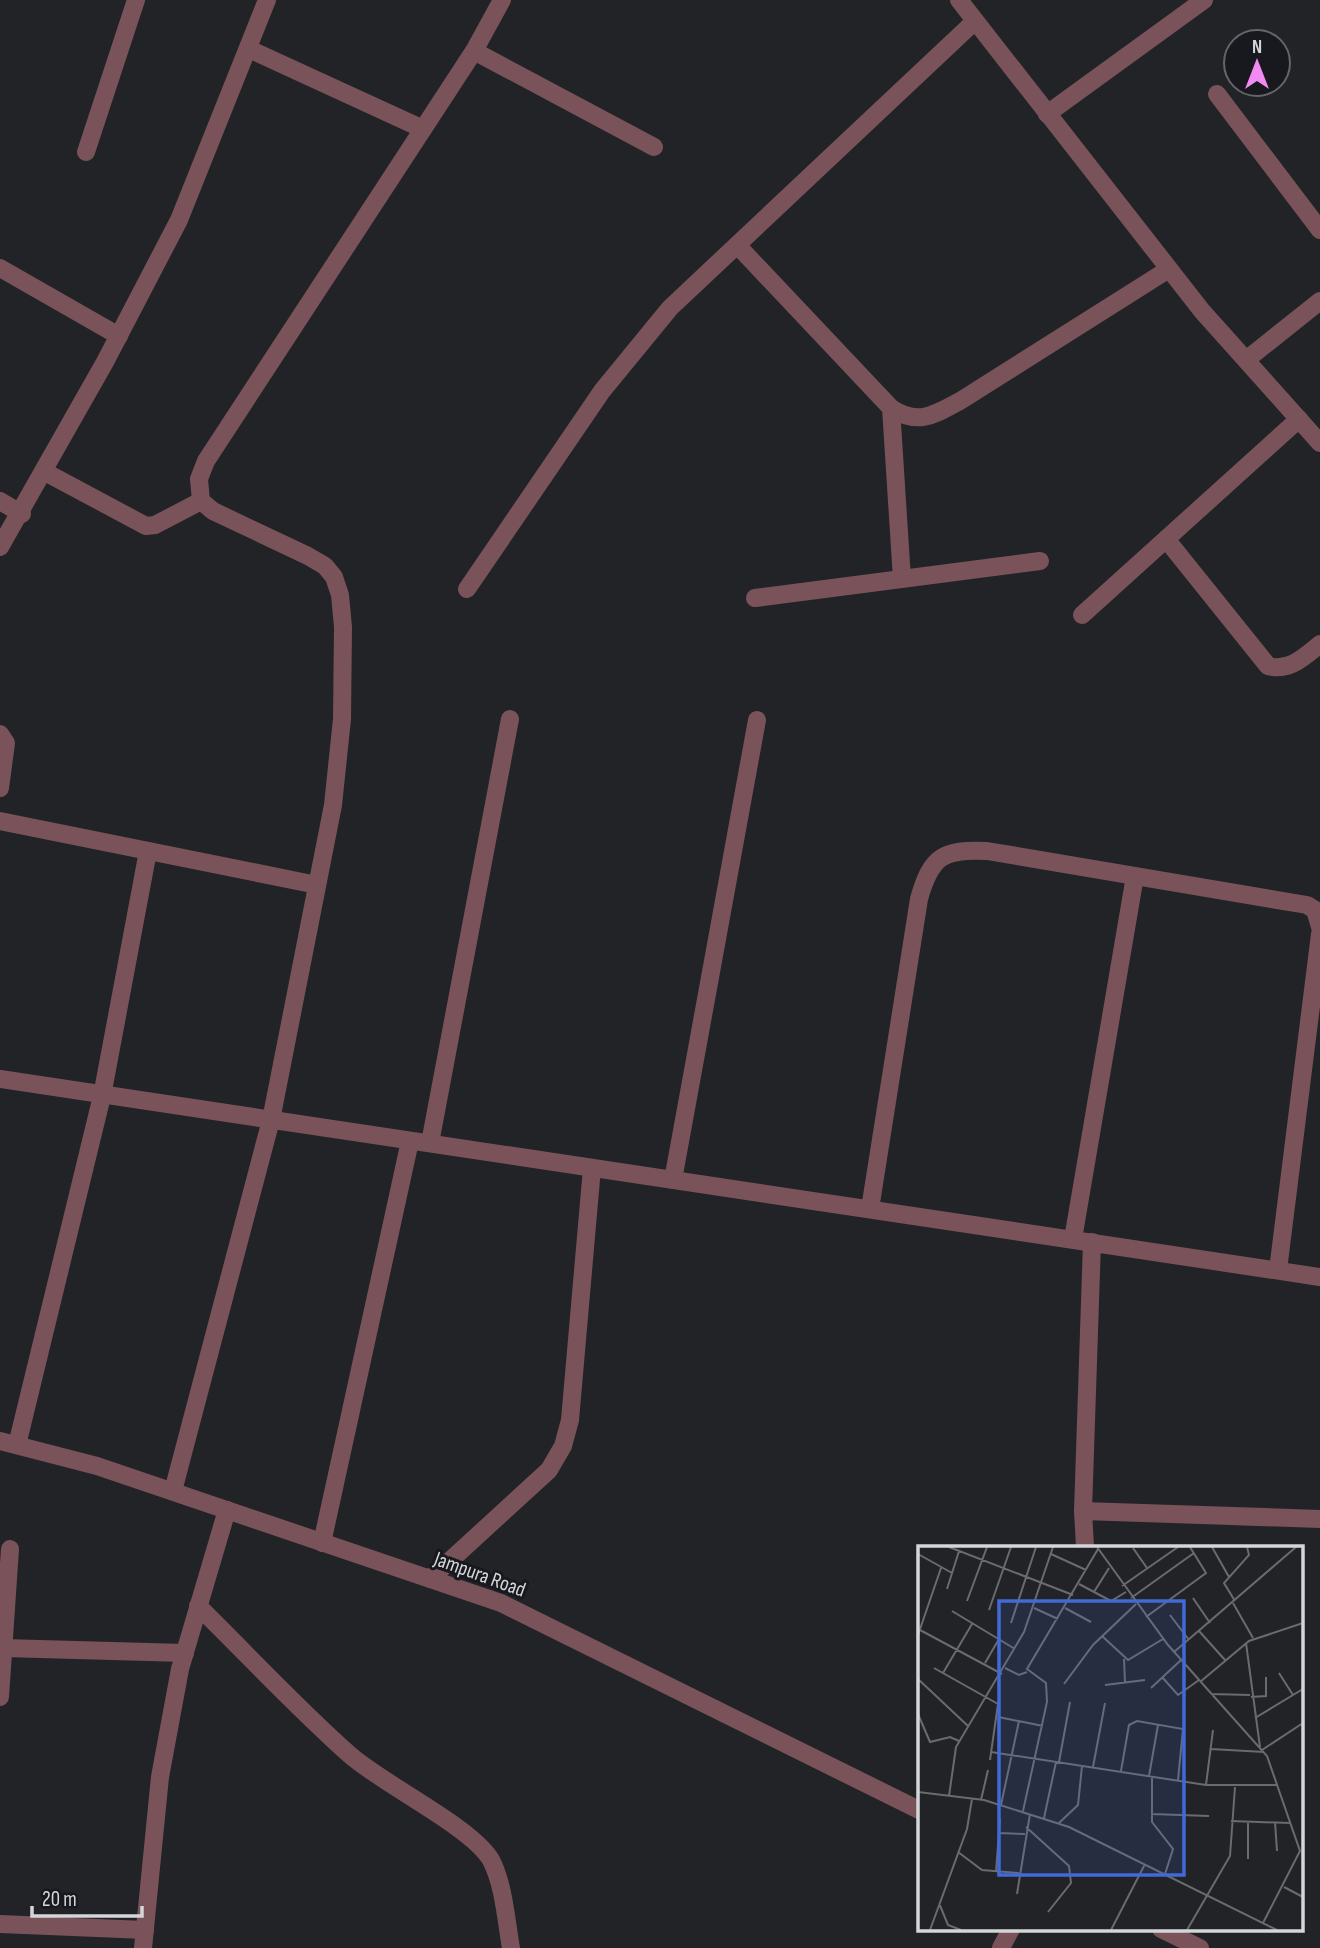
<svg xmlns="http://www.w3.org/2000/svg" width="1320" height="1948" font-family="'Sofia Sans Condensed',sans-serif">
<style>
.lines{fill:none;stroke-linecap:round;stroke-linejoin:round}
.minor{stroke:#795359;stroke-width:18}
.labels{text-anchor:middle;stroke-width:6;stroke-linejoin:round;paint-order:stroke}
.street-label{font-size:21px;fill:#d5d6d9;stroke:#18191e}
.inset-road{fill:none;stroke:#696b6e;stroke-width:2}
.view{fill:#4269d8;fill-opacity:0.15;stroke:#4269d8;stroke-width:3.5}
.inset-edge{fill:none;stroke:#d5d6d9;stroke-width:3.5}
</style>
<rect width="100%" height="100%" fill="#212327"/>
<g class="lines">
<g class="minor">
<polyline points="959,0 1202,311 1320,443"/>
<polyline points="249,49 423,129"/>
<polyline points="474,51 654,147"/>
<polyline points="1217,94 1320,230"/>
<polyline points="1047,114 1204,0"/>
<polyline points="86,152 136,0"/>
<path d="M738 246 891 408C918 426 934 415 960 401L1169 269"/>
<polyline points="0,268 119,336"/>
<polyline points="1246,360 1320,301"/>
<polyline points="891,408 902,579"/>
<polyline points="45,472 146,526 155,525 201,501"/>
<polyline points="0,501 22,514"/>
<path d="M1166 539 1268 666C1289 672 1304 657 1320 644"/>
<polyline points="0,547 105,362 179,220 267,0"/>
<polyline points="467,589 602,391 670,308 975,21"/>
<polyline points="755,598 1040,561"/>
<polyline points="1082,615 1299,419"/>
<polyline points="0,734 6,743 0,788"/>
<polyline points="0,821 317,885"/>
<polyline points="0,1079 1320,1277"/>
<polyline points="430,1143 510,719"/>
<polyline points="673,1180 757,720"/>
<path d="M870 1209 919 899C931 856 943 849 987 851L1307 905 1315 910 1320 927"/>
<polyline points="1073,1239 1135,876"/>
<polyline points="1278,1270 1320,934"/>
<polyline points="0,1441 97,1466 501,1603 919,1810"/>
<polyline points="17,1445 102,1096 148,851"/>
<polyline points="173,1491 271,1120 333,805 342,719 343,627 340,595 334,577 325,566 308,556 213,511 201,501 199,479 206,461 474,51 502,0"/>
<polyline points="1083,1511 1320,1519"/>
<polyline points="322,1543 410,1141"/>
<polyline points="1085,1547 1083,1511 1092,1242"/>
<polyline points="430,1579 549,1470 563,1446 570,1420 592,1168"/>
<path d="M198 1606C249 1656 297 1708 350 1755 384 1785 472 1827 491 1860 504 1885 506 1920 511 1948"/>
<polyline points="3,1648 185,1653"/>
<polyline points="0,1697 10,1549"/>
<polyline points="0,1924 145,1930"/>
<polyline points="1161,1929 1200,1948"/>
<polyline points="143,1948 160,1777 180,1669 227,1510"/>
<polyline points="1001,1948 1011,1929"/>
</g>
</g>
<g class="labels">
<g class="street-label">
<text transform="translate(480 1574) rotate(20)" y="7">Jampura Road</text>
</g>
</g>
<g transform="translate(918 1546)">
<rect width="385" height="385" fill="#212327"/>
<path class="inset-road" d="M31 1 155 49M179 1 250 99 349 210 382 305 345 377M294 1 311 31M215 2 229 22M0 8 34 27M133 8 168 24M161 38 193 55 208 46M204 40 260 1M29 43 41 5M176 46 191 22M213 52 276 7M275 52 292 77M49 55 69 1M317 55 306 37 331 9 329 1M315 57 335 92M116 62 140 73M147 62 173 76M71 64 93 1M34 65 97 103M252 69 271 94M228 71 288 27 272 1M93 77 118 1M2 84 84 128M281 85 307 114M0 89 23 22M184 90 210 114 245 93M328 97 342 201M256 106 378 1M206 113 207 137M67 117 81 93M16 122 80 158 72 214M87 122 101 129 109 126M25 127 54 78M361 127 375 149M244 131 260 149 281 134M0 133 50 180M282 136 331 95 385 77M146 138 175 99 218 58M187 139 227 134M233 142 263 114M293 148 332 149M333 151 348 150V131M0 168 12 196 32 191 41 195M80 171 125 180M337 172 385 143M293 203 346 206M344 204 385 177M73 206 288 239H359M141 216 152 156M175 221 187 157M203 225 211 179 219 175 265 183 260 234M231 230 240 179M234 230V276L255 303 247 328M288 239 295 184M0 246 66 254 151 281 359 384M31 250 38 201 106 86 135 1M63 254 70 224M83 259 101 175M105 265 129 156 128 137 109 123 180 3M233 268 291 270M126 272 138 216M313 275 372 277M357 276 359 305M141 277 160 259 164 220M108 281 151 320 153 337 130 366M81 287 107 288M40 306 64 324 101 327M330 313V275M78 326 82 273M366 341 385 351M99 348 112 268M21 357 30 379 43 384M12 384 49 283 54 253M193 384 227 318M269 384 312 310 317 241"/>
<path class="view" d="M81 55H266V329H81Z"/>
<rect width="385" height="385" class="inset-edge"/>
</g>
<g transform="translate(1257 63)"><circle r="33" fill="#18191e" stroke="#646569" stroke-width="2"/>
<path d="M0-5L12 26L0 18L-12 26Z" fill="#f38af2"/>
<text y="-10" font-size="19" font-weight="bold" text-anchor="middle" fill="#d5d6d9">N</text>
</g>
<path d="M32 1906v10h110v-10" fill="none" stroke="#d5d6d9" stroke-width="3.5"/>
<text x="42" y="1906" font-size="21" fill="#d5d6d9" stroke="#18191e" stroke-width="5" paint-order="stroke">20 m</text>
</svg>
